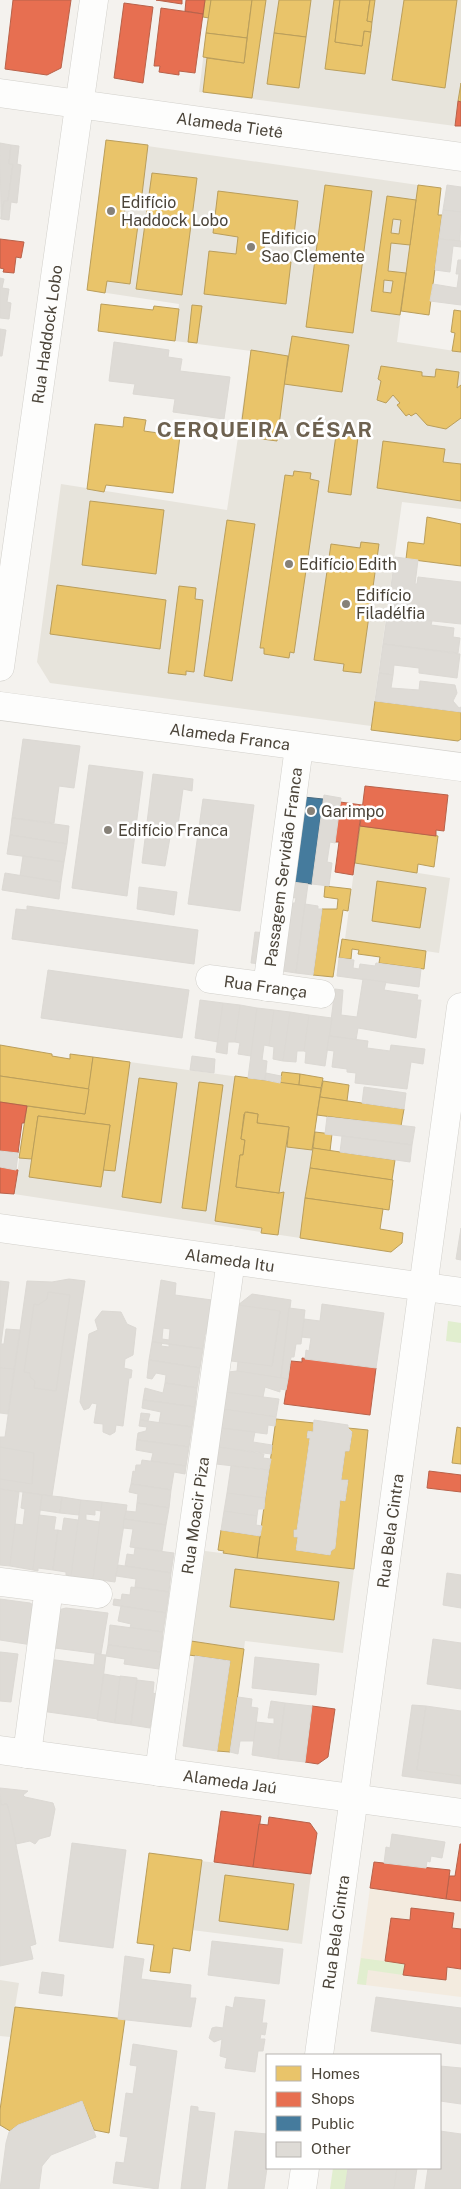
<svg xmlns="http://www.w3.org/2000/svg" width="461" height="2189" font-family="'Public Sans',sans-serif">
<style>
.residential{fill:#e7e4dc}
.commercial{fill:#f3ebdf}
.green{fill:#e1eecf}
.homes{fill:#e9c46a;stroke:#ba9e5b;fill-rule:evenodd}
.shops{fill:#e76f51;stroke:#b8624a}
.public{fill:#457b9d;stroke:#476a7f}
.building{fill:#dedbd6;stroke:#dcd9d4;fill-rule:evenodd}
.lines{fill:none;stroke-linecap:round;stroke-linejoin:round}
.minor-casing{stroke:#d2d0cb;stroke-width:29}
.minor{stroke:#fdfdfc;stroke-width:28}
.poi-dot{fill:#868178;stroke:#fff;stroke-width:2}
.labels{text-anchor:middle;stroke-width:5;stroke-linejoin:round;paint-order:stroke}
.street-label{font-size:16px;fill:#4b4439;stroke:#fff}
.poi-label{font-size:16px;fill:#4b4439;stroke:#fff;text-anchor:start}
.district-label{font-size:21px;font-weight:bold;letter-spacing:1px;fill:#6e6250;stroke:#fff}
</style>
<rect width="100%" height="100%" fill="#f4f2ee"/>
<g class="residential">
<polygon points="205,0 461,0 461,83 455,126 199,92 208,18 203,17"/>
<polygon points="106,140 418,185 397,342 461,352 461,509 402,502 371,726 50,683 37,662 61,484 227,510 251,351 175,341 179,304 87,290"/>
<polygon points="355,863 450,878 439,953 345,939"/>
<polygon points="93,1057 321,1088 300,1238 14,1194 27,1106 85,1114"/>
<polygon points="205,1551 354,1569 343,1653 245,1641 244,1649 191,1641"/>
<polygon points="201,1861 311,1874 302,1944 192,1930"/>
<polygon points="0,1980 19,1983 10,2037 0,2036"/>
</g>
<polygon class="commercial" points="370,1888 461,1901 461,1997 357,1984"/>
<g class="green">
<polygon points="448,1321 461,1323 461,1343 446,1341"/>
<polygon points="361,1958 405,1964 403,1975 368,1970 366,1985 357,1984"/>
<polygon points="333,2168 348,2168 345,2189 330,2189"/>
</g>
<g class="homes">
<polygon points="205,0 211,0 209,18 203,17"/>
<polygon points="211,0 252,0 247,38 206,33"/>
<polygon points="252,0 266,0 252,98 203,92 207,58 244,63"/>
<polygon points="279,0 311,0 306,37 274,33"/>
<polygon points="334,0 340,0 335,42 362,46 364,31 371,32 365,74 325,69"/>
<polygon points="340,0 370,0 367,21 372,22 371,32 364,31 362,46 335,42"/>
<polygon points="370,0 375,0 372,22 367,21"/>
<polygon points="404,0 457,0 445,88 392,80"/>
<polygon points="206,33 247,38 244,63 203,57"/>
<polygon points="274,33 306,37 299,88 267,84"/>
<polygon points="461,83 461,102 458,101"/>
<polygon points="106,140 148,145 141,203 126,201 123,223 138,225 130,284 107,281 105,293 87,290"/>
<polygon points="152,173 197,178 182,295 136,289"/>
<polygon points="325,185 372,191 353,333 306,327"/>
<polygon points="418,185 441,188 438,215 442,215 429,315 401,311"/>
<polygon points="218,191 298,201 293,243 265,240 263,259 291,262 286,304 204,294 209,251 236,254 238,237 213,233"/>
<path d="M387 196 416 200 410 245 391 243 388 271 406 273 400 315 371 311ZM393 219 401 220 399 234 391 233ZM384 280 393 281 391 293 383 292Z"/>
<polygon points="101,304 153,310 154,306 179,309 175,341 98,331"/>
<polygon points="192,305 202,306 197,343 188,342"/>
<polygon points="454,310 461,311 461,352 452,351 455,333 451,332"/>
<polygon points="292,336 349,345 342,392 284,384"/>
<polygon points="251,350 288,356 277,441 240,436"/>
<polygon points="381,366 422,372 422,376 435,377 436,369 459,372 457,388 461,385 461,418 446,429 427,425 416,413 411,416 409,414 406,416 397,405 400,403 393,395 386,403 377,400 381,381 378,379"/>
<polygon points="124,417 146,420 144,431 180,436 173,493 106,485 104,492 87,489 95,424 123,427"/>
<polygon points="336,435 358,437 351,495 328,492"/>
<polygon points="383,441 445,449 443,462 461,464 461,501 377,488"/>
<polygon points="294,471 311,473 310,479 319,481 294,653 290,652 289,658 264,654 264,648 260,648 285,475 293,476"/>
<polygon points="90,501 164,510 156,574 82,565"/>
<polygon points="427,517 461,524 461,566 406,559 408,542 424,544"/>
<polygon points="227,520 255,524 232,681 204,676"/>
<polygon points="361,542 379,544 361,673 343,671 344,664 314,660 331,544 360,548"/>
<polygon points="57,585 166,600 160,649 50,634"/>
<polygon points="179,586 196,588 195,599 203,600 194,672 186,671 186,675 168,673"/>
<polygon points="375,701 461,712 461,739 458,741 371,730"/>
<polygon points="360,826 438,836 434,867 418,864 417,873 355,863"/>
<polygon points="377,881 426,888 420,928 372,921"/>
<polygon points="325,886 351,889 348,911 343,910 333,977 313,975 322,909 337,909 338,899 324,897"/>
<polygon points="342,939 426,951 424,969 379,963 380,957 358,954 359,950 352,949 351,959 339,958"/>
<polygon points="0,1045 52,1054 52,1056 70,1059 70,1054 93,1057 89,1089 0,1076"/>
<polygon points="93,1057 130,1062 115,1171 103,1170 110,1125 38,1116 32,1159 19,1158 27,1106 85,1114"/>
<polygon points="282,1072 300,1074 299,1085 280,1083"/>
<polygon points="300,1074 323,1078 321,1088 299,1085"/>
<polygon points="0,1076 89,1089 85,1114 0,1102"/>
<polygon points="235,1076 321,1088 312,1150 287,1147 289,1127 257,1123 258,1114 247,1112 244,1114 241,1139 245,1140 243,1155 240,1155 236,1187 279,1193 284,1192 278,1235 261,1233 262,1228 215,1221"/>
<polygon points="139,1078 177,1083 161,1203 122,1197"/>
<polygon points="323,1081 349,1085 347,1101 320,1097"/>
<polygon points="199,1082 223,1085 206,1211 182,1208"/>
<polygon points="320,1097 404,1109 401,1126 317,1115"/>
<polygon points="245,1112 258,1114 257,1123 289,1127 279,1193 236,1187 240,1155 243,1155 245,1140 241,1139"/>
<polygon points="38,1116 110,1125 101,1187 29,1177"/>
<polygon points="315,1132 332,1134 330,1151 313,1148"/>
<polygon points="313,1148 395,1160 392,1180 310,1168"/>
<polygon points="310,1168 393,1180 389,1210 305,1198"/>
<polygon points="305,1198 383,1209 380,1229 403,1233 402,1243 391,1252 300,1238"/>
<polygon points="276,1419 314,1423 313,1432 308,1431 307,1438 310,1438 297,1530 294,1530 294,1537 298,1537 296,1550 330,1555 331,1551 335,1548 340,1500 345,1501 348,1480 341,1480 345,1451 349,1451 352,1432 348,1428 368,1430 354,1569 257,1558"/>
<polygon points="457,1427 461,1428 461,1464 452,1463"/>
<polygon points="221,1530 260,1536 257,1558 223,1553 224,1551 218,1550"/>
<polygon points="235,1569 339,1582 334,1620 230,1607"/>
<polygon points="191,1641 244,1649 230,1752 217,1751 230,1661 189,1655"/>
<polygon points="149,1853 202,1860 190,1951 173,1948 170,1973 150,1971 154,1945 137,1943"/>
<polygon points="225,1875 294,1884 288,1930 219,1921"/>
<polygon points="15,2007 125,2019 109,2133 94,2130 82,2101 18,2125 10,2131 0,2125 0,2110"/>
</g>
<g class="shops">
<polygon points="13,0 71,0 61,68 47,75 5,69"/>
<polygon points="156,0 182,0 182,4"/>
<polygon points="186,0 205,0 203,14 185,11"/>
<polygon points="124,3 153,7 143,83 114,78"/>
<polygon points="161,8 203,14 195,73 179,71 179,75 159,72 160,66 154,66"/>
<polygon points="458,101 461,102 461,126 455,126"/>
<polygon points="0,239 24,242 21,258 16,257 14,273 3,272 4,269 0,268"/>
<polygon points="365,786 448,795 444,831 436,830 436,836 360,826"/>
<polygon points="340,802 362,805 353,875 335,872 339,842 335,842"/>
<polygon points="0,1102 27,1106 24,1123 22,1123 18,1153 0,1151"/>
<polygon points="0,1167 18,1170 14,1194 0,1193"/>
<polygon points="302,1358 376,1368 370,1415 284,1404 291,1361 302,1362"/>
<polygon points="429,1471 461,1475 461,1492 427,1488"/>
<polygon points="312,1706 335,1709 328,1757 318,1764 305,1762"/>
<polygon points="221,1811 261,1816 253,1867 214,1862"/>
<polygon points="269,1817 310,1823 317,1833 311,1874 253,1867 259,1824 268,1825"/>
<polygon points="460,1844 461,1844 461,1901 446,1899 449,1876 455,1876"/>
<polygon points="374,1862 450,1870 446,1899 370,1888"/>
<polygon points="411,1908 454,1913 452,1928 461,1929 461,1969 447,1967 446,1980 403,1975 405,1964 385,1961 391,1918 410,1920"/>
</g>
<polygon class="public" points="304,797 323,799 312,884 292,882"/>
<g class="building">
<polygon points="0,143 11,145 9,164 13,164 8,201 4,201 1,219"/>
<polygon points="11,145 19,146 17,164 21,165 17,203 11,202 9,220 1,219 4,201 8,201 13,164 9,164"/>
<polygon points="447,185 461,187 461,212 443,210"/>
<polygon points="443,210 461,212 460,241 439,239"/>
<polygon points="439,239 461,241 461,247 453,246 450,272 435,270"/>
<polygon points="458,260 461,260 461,274 456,274"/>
<polygon points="459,274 461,274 461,305 430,301 433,284 457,288"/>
<polygon points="0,278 4,279 2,288 9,289 7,302 11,303 9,319 0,318"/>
<polygon points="0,329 6,330 2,356 0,356"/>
<polygon points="114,342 169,350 168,357 182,359 180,371 230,377 224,419 173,412 175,399 133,394 135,384 109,381"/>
<polygon points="395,557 418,560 415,584 417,584 418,577 461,582 461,624 387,616"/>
<polygon points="387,616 432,621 431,625 454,628 453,637 460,638 458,653 383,644"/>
<polygon points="383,644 460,654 457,678 419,673 419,668 394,665 393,675 379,673"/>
<polygon points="379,673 393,675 391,688 419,690 420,681 455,685 457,693 453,701 459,708 461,707 461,712 375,701"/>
<polygon points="23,739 80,746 74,788 59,786 54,823 12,818"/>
<polygon points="89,765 143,772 127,896 72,888"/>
<polygon points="153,774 193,779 192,791 183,789 177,832 171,832 165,866 142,863"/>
<polygon points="324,795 341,798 335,843 330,842 327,862 332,863 329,886 312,884"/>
<polygon points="203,799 254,805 240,911 188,904"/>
<polygon points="12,818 69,826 67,844 10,835"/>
<polygon points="10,835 67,844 64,862 7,854"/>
<polygon points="23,856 64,862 61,882 20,876"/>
<polygon points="5,873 61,882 59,899 2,890"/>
<polygon points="292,882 308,884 296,973 276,970 289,929 292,903 295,903 296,898 290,897"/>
<polygon points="139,887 177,892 174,915 137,909"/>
<polygon points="305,904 318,906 318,909 322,909 313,975 296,973"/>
<polygon points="27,906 198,930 194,964 12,939 16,909 27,910"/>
<polygon points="255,932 267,933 262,964 251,963"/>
<polygon points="339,958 354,960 353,968 359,969 360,964 375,966 376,963 421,969 419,987 337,976"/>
<polygon points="48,970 189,990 182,1038 41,1018"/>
<polygon points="363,979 386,982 384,990 418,995 417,1000 421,1000 416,1038 358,1028 356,1040 329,1036 335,989 343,990 341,1015 357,1017"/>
<polygon points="200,1000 223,1003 218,1042 195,1038"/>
<polygon points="223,1003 240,1005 235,1042 228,1042 227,1054 216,1052"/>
<polygon points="240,1005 257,1008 251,1056 238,1054 240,1043 235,1042"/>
<polygon points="257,1008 274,1010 269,1046 264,1045 262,1060 267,1061 265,1080 248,1078"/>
<polygon points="274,1010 290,1012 283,1061 273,1059 274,1047 269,1046"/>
<polygon points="290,1012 309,1015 304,1051 297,1051 296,1062 283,1061"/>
<polygon points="309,1015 332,1018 325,1066 305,1063 306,1052 304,1051"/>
<polygon points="329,1036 368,1041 367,1048 390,1051 391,1045 425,1049 423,1064 411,1062 407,1089 355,1083 356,1073 347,1072 347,1069 332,1067 334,1051 327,1050"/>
<polygon points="192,1056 215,1059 214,1073 190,1070"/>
<polygon points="266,1073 281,1076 280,1083 265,1080"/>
<polygon points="364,1087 406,1093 404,1109 362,1103"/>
<polygon points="327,1117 415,1127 412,1145 325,1134"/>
<polygon points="342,1136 412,1145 410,1162 340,1152"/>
<polygon points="0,1151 18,1153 16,1170 0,1167"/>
<polygon points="461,1228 461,1260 456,1259"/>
<polygon points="69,1279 85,1281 52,1496 0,1489 0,1437 5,1437 27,1281 52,1282"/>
<path d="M161 1280 176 1283 175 1295 212 1300 207 1334H205L203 1349 152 1342ZM163 1328 170 1329 169 1340 162 1339Z"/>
<polygon points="0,1281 9,1282 1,1344 4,1344 6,1329 20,1330 14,1369 0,1368"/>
<polygon points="48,1292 70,1295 56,1391 34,1388 35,1381 30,1377 30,1373 24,1372 34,1304 38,1305 47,1299"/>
<polygon points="252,1294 291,1300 281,1378 237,1371 238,1361 272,1366 280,1311 238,1305"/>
<polygon points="322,1304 384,1313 376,1368 305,1359 306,1350 309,1351 311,1338 301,1337 304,1319 320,1321"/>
<polygon points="238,1305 280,1311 272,1366 231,1361"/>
<polygon points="289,1308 305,1310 301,1344 296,1344 294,1357 291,1357 288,1379 281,1378"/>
<polygon points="102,1311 121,1312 127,1324 136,1328 133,1355 125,1359 124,1368 132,1370 131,1378 129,1378 123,1426 116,1425 115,1432 110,1435 103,1432 103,1424 94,1423 97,1404 92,1403 89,1408 84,1410 80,1402 89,1334 98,1330 95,1320"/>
<polygon points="152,1342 162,1343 161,1346 169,1347 169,1344 203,1349 200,1368 149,1360"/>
<polygon points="149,1360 200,1368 197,1388 165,1383 166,1375 156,1373 152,1379 147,1378"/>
<polygon points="0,1368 14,1369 8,1414 0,1413"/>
<polygon points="237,1371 288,1379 286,1390 280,1389 280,1392 265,1387 263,1397 225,1392 228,1372"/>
<polygon points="165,1383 197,1388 195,1407 143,1400 145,1388 163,1393"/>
<polygon points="225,1392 279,1399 276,1417 223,1409"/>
<polygon points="143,1400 195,1407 192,1427 159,1423 161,1412 142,1408"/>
<polygon points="223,1409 276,1417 275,1426 268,1425 267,1434 220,1428"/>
<polygon points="141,1413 150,1414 148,1421 140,1420"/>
<polygon points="140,1420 192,1427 189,1447 137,1440 138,1433 146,1431 147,1427 139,1426"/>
<polygon points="314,1420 348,1425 348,1428 352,1432 349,1451 345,1451 341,1480 348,1480 345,1501 340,1500 335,1548 331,1551 330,1555 296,1550 298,1537 294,1537 294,1530 297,1530 310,1438 307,1438 308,1431 313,1432"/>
<polygon points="220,1428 255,1432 253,1442 272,1445 271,1454 218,1447"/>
<polygon points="137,1440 189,1447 186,1466 151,1461 153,1453 136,1450"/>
<polygon points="0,1447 34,1453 32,1484 0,1479"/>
<polygon points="218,1447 264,1454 263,1458 271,1459 269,1470 216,1464"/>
<polygon points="142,1460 186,1466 185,1474 174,1472 171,1490 131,1484 133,1471 135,1472 136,1465 141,1465"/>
<polygon points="231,1466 269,1470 265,1498 227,1493"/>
<polygon points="131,1484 171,1490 169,1508 137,1503 138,1494 129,1492"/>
<polygon points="0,1489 19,1492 10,1566 0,1565"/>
<polygon points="23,1492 42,1495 33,1570 10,1566 15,1524 23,1525 25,1509 21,1508"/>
<polygon points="227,1493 265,1498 264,1509 258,1509 257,1516 224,1511"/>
<polygon points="42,1495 62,1497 60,1513 40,1510"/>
<polygon points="62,1497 81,1500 79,1515 60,1513"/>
<polygon points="81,1500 102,1502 101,1511 95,1510 95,1515 86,1514 86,1520 100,1522 93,1579 71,1576"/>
<polygon points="102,1502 127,1505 115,1582 93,1579"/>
<polygon points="137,1503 169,1508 166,1525 124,1519 126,1511 136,1512"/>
<polygon points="224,1511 257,1516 256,1525 262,1526 260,1536 221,1530"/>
<polygon points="39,1515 56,1517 54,1530 58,1530 53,1570 38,1568 38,1571 33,1570"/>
<polygon points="64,1518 78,1520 71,1576 66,1575 66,1572 53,1570 58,1530 62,1531"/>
<polygon points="124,1519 166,1525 162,1551 130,1547 133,1529 123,1528"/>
<polygon points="135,1548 174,1553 171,1573 125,1566 127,1554 134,1555"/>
<polygon points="118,1565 171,1573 169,1592 135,1587 136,1579 116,1576"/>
<polygon points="447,1573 461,1575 461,1608 443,1605"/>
<polygon points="131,1587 169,1592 166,1613 113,1605 114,1599 121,1600 122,1594 130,1595"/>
<polygon points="0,1599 30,1603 35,1606 32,1645 0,1640"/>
<polygon points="121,1606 166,1613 163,1632 130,1628 131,1624 118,1621"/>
<polygon points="66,1608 108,1613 101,1654 47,1647 58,1610"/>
<polygon points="110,1625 163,1632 161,1652 108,1645"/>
<polygon points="433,1639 461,1643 461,1689 427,1684"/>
<polygon points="108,1645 161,1652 159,1669 124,1664 125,1659 106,1656"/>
<polygon points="0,1652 18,1654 11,1702 0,1701"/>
<polygon points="95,1654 106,1655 98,1719 41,1711 48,1659 94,1665"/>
<polygon points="195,1656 230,1661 217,1751 183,1746"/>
<polygon points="255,1657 319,1664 316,1695 252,1688"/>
<polygon points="104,1674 121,1677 115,1723 97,1720"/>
<polygon points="120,1676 137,1678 131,1725 115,1723"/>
<polygon points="137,1680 154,1682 153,1693 156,1694 150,1728 131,1725"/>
<polygon points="238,1697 252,1699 251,1707 258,1708 254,1741 240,1741 238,1754 230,1752"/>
<polygon points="271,1701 285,1703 278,1759 252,1755 256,1722 274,1724 274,1718 268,1718"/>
<polygon points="285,1703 312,1706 305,1762 278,1759"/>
<polygon points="412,1705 426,1706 417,1770 461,1776 461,1784 402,1776"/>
<polygon points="426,1706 461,1711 461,1776 417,1770"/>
<polygon points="0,1788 28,1791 23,1795 25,1797 53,1803 55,1809 50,1836 39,1839 35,1844 30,1841 16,1844 7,1804 1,1805"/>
<polygon points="0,1798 1,1805 7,1804 10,1815 36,1944 30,1946 33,1959 0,1966"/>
<polygon points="392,1834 445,1842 442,1858 431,1856 430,1862 427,1861 426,1868 384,1863 386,1847 390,1848"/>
<polygon points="72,1843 126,1850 113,1948 59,1941"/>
<polygon points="212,1941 283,1949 279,1984 208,1975"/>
<polygon points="125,1956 144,1959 141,1979 191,1985 190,1998 196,1998 191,2027 118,2019"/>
<polygon points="42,1972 64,1975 62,1996 39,1993"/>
<polygon points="235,1997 265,2000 262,2023 267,2023 265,2035 261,2034 260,2039 265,2039 263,2051 258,2051 255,2072 225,2068 227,2058 220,2056 222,2039 214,2042 209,2038 212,2028 216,2027 223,2028 226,2006 233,2008"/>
<polygon points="376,1997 461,2008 461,2044 371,2031"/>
<polygon points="133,2044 177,2051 158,2189 113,2183 116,2162 124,2163 128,2137 120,2136 126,2093 133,2094 137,2066 130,2065"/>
<polygon points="440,2066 461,2068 461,2104 440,2101"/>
<polygon points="82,2101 96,2137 51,2155 42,2166 39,2189 0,2189 6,2143 9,2132 18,2125"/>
<polygon points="191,2106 198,2107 198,2111 215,2113 205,2189 181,2189"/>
<polygon points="235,2131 267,2134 267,2168 264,2189 228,2189"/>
<polygon points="440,2131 461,2134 461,2189 425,2189 428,2168 440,2168"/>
<polygon points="348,2168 397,2168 394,2189 345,2189"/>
<polygon points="397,2168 417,2168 414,2189 394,2189"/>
</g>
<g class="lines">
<defs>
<g id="minor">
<path id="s1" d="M0 93 461 157"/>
<path id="s2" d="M0 667 94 0"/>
<path id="s3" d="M0 706 461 767"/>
<path id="s4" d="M210 979 321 994"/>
<path id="s5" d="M267 987 299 747"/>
<path id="s6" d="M0 1228 461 1292"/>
<polyline points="0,1582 98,1594"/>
<path id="s7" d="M0 1750 461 1813"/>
<polyline points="27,1754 49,1588"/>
<path id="s8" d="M159 1772 231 1260"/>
<path id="s9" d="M319 2055 461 1007"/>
<polyline points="302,2189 305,2168"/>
</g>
</defs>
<use href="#minor" class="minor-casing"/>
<use href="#minor" class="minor"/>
</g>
<g class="poi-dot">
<circle cx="111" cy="211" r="5"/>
<circle cx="251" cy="247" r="5"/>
<circle cx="289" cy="564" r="5"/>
<circle cx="346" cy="604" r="5"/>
<circle cx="311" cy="811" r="5"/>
<circle cx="108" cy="830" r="5"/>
</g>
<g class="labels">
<g class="street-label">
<text dy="6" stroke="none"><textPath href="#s1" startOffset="232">Alameda Tietê</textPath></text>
<text dy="6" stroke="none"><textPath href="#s2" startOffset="336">Rua Haddock Lobo</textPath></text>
<text dy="6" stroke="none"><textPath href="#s3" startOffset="232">Alameda Franca</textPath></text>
<text dy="6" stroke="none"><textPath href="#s5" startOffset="121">Passagem Servidão Franca</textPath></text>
<text dy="6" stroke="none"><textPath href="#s4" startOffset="56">Rua França</textPath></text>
<text dy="6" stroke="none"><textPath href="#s6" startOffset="232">Alameda Itu</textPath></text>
<text dy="6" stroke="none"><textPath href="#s8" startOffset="259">Rua Moacir Piza</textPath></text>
<text dy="6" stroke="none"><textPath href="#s9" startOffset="529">Rua Bela Cintra</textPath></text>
<text dy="6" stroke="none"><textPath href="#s7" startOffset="232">Alameda Jaú</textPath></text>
<text dy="6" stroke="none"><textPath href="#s9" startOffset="124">Rua Bela Cintra</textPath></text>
</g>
<g class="poi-label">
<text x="121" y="208">Edifício<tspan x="121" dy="18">Haddock Lobo</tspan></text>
<text x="261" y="244">Edificio<tspan x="261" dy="18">Sao Clemente</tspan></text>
<text x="299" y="570">Edifício Edith</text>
<text x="356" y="601">Edifício<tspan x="356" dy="18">Filadélfia</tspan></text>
<text x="321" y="817">Garimpo</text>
<text x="118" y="836">Edifício Franca</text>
</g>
<g class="district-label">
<text x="265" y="437">CERQUEIRA CÉSAR</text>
</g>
</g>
<rect x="266" y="2054" width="175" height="115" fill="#ffffff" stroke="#b7b4b0"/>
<rect x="276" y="2066" width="25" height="15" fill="#e9c46a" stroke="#b7b4b0"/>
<text x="311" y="2079" font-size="15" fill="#4b4439">Homes</text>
<rect x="276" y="2092" width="25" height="15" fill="#e76f51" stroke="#b7b4b0"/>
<text x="311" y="2104" font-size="15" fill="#4b4439">Shops</text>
<rect x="276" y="2116" width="25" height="15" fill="#457b9d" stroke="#b7b4b0"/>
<text x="311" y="2129" font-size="15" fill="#4b4439">Public</text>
<rect x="276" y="2142" width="25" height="15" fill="#dedbd6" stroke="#b7b4b0"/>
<text x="311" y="2154" font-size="15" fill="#4b4439">Other</text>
</svg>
